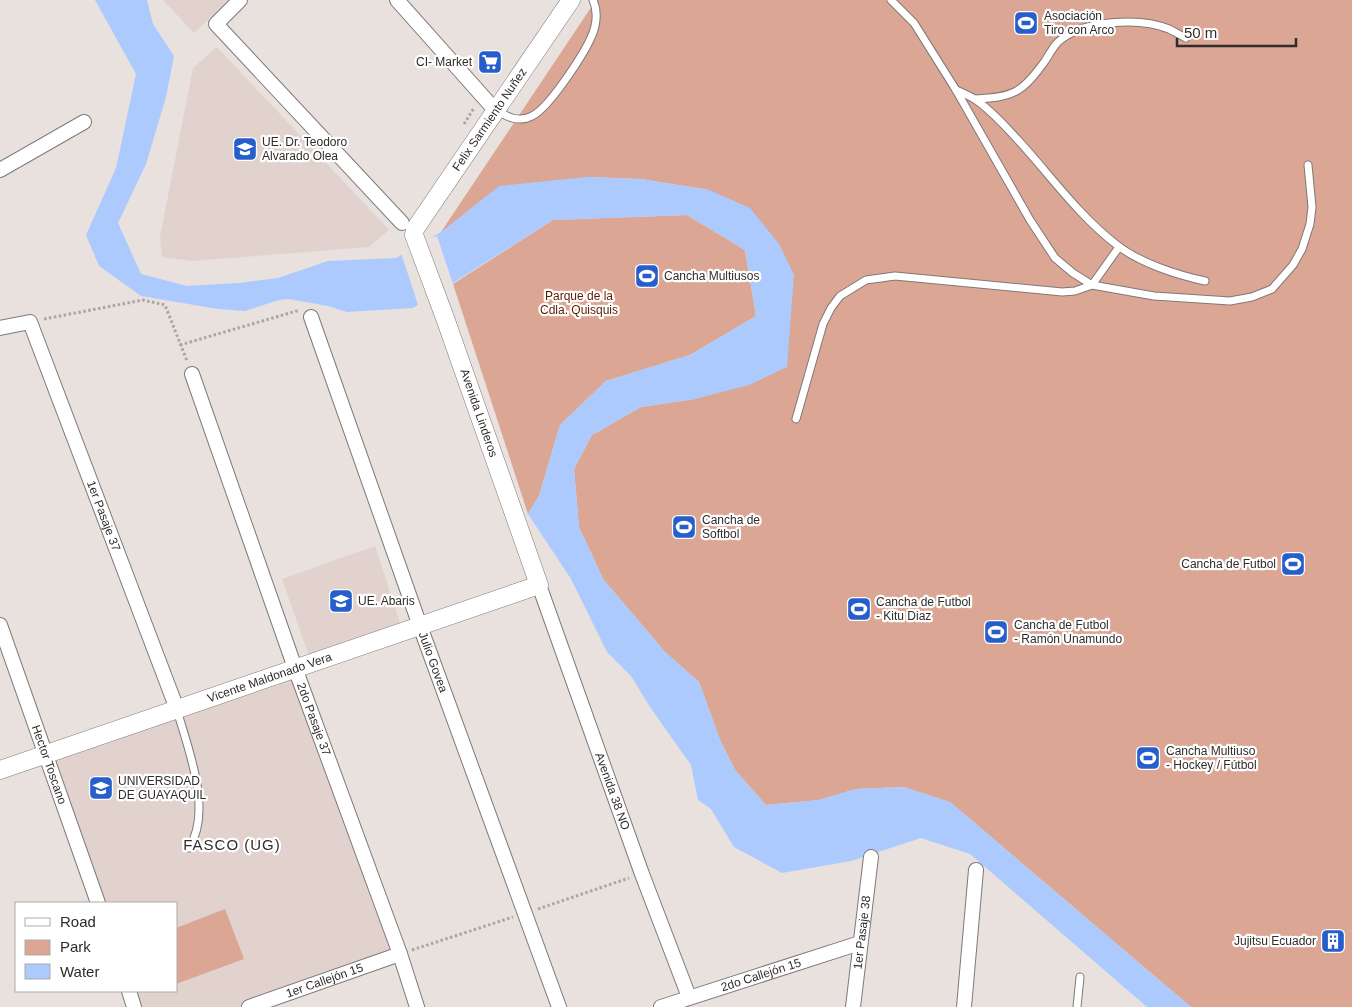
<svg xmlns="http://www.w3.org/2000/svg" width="1352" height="1007" font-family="Arial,sans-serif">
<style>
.built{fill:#e1d2cd}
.green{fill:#dca694}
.water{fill:#accafe}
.pier{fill:#e8e1de}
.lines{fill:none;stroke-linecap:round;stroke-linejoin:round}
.service-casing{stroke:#7f7977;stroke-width:9}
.minor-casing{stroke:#7f7977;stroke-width:16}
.tertiary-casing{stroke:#7f7977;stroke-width:19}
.path{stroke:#aba6a3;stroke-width:3;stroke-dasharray:2.5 2.5;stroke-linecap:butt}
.service{stroke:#fff;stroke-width:7}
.minor{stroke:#fff;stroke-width:14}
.tertiary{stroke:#fff;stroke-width:18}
.labels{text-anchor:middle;stroke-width:4.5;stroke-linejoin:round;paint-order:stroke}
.poi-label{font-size:12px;fill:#2f2c2b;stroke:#fff;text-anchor:start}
.street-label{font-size:12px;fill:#2f2c2b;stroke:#fff}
.park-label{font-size:12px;fill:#5f1b00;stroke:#fff}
.quarter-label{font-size:15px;letter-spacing:1px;fill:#2f2c2b;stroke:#fff}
</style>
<rect width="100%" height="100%" fill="#e8e1de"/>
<g class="built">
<polygon points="163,0 229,0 194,33"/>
<polygon points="217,47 389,230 369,247 192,261 162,257 160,237 193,68"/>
<polygon points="375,546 400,623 309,656 282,579"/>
<polygon points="295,669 395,956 241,1007 129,1007 124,991 176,991 176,903 94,903 44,755"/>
</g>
<g class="green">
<polygon points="596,0 1352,0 1352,1007 1191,1007 950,802 903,787 856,789 819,800 766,805 735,770 720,740 699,682 665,652 603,579 579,527 574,469 592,435 641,407 695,399 794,275 709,190 641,179 587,177 441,232"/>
<polygon points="687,215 745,250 756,316 690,355 606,381 560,425 539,496 528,514 453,284 553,220"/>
<polygon points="225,909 244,959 176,984 176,928"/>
</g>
<polygon class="water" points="95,0 147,0 153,24 174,56 166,97 146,164 118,223 141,274 187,286 239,283 278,278 328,261 396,258 441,232 499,186 587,177 641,179 709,190 750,208 779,244 794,275 787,367 749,385 695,399 641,407 592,435 574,469 579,527 603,579 665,652 699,682 720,740 735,770 766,805 819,800 856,789 903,787 950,802 1191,1007 1147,1007 970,854 921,838 851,861 782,873 734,847 711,809 698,800 691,765 650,707 631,676 607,652 571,579 528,514 539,496 560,425 606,381 690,355 756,316 745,250 687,215 553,220 413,308 347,312 328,306 289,299 279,300 245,311 218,309 141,296 99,266 86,235 116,168 136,74"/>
<polygon class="pier" points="437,236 454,287 419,308 401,253 422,241"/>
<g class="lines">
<defs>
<g id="service">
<polyline points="891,0 914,23 956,90 1030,220 1055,258 1073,273 1092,285 1154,296 1230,301 1252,297 1272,289 1293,265 1302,249 1310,224 1312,207 1308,165"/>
<path d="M956 90C963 93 970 96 976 100 992 111 1005 126 1018 140 1050 175 1079 216 1117 245 1140 263 1177 275 1205 281"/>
<path d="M975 99C1014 97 1022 93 1045 61 1049 55 1053 47 1058 42 1082 20 1140 17 1169 29 1175 32 1180 35 1186 38"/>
<path d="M496 110C507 117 519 123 532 116 549 108 591 46 595 26 597 17 597 9 593 0"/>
<polyline points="796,419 823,324 831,308 840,296 866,280 895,276 1062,292 1075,291 1092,285 1119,247"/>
<path d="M177 710C188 749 213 810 189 848"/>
<polyline points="1077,1007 1080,977"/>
</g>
<g id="minor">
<polyline points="240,0 216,24 402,223"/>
<polyline points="397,0 495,110"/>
<polyline points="0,170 84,122"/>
<path id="s1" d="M311 317 420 626 559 1007"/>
<path id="s2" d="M0 328 30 322 177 709"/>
<path id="s3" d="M192 374 295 668 400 954 417 1007"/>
<path id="s4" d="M539 585 642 874 689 997"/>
<path id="s5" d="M0 625 98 903"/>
<polyline points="129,991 134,1007"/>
<path id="s6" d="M249 1007 400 954"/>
<path id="s7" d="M661 1007 860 943"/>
<path id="s8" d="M853 1007 871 857"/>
<polyline points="964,1007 976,870"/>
</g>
<g id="tertiary">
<path id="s9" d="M0 770 539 585 445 318 414 235 415 229 571 0"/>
</g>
</defs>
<use href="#service" class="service-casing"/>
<use href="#minor" class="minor-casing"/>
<use href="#tertiary" class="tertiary-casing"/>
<g class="path">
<polyline points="464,124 474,108"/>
<polyline points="44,319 143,300 165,305 187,361"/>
<polyline points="180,345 300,310"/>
<polyline points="538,909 629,878"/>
<polyline points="412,950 513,917"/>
</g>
<use href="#service" class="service"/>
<use href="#minor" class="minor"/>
<use href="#tertiary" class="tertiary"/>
</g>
<defs>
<symbol id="stadium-square" viewBox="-11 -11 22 22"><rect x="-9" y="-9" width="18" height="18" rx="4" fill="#265fcc" stroke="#fff"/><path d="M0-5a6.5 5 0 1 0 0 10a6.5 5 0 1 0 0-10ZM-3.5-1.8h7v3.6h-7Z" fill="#fff"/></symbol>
<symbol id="supermarket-square" viewBox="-11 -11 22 22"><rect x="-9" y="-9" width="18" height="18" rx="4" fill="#265fcc" stroke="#fff"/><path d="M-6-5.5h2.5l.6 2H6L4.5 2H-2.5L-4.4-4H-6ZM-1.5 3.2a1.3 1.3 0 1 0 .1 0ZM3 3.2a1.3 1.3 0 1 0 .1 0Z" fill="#fff"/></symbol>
<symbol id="school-square" viewBox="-11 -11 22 22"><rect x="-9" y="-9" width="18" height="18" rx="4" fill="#265fcc" stroke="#fff"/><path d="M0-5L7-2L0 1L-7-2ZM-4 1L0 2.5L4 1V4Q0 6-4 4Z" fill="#fff"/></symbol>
<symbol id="university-square" viewBox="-11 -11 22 22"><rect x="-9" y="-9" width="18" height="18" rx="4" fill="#265fcc" stroke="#fff"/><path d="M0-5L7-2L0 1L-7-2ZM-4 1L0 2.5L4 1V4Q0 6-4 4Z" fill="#fff"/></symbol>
<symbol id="building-square" viewBox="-11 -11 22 22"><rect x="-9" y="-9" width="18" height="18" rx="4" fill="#265fcc" stroke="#fff"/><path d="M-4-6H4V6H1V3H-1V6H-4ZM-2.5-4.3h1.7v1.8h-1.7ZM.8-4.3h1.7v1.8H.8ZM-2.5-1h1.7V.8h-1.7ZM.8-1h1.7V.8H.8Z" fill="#fff"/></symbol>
</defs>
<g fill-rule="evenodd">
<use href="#stadium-square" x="1012" y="9" width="28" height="28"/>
<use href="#supermarket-square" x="476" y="48" width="28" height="28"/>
<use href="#school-square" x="231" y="135" width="28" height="28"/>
<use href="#stadium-square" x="633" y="262" width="28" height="28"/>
<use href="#stadium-square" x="670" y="513" width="28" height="28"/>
<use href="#stadium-square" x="1279" y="550" width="28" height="28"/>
<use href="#school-square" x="327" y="587" width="28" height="28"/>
<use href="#stadium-square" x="845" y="595" width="28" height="28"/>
<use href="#stadium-square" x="982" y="618" width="28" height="28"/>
<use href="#stadium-square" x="1134" y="744" width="28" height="28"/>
<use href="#university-square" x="87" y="774" width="28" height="28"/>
<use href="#building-square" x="1319" y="927" width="28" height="28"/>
</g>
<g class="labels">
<g class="poi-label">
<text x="1044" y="20">Asociación<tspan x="1044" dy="14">Tiro con Arco</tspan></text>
<text x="472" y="66" text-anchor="end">CI- Market</text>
<text x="262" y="146">UE. Dr. Teodoro<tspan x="262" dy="14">Alvarado Olea</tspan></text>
<text x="664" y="280">Cancha Multiusos</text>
<text x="702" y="524">Cancha de<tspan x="702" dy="14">Softbol</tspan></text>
<text x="1276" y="568" text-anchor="end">Cancha de Futbol</text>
<text x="358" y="605">UE. Abaris</text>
<text x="876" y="606">Cancha de Futbol<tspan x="876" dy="14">- Kitu Diaz</tspan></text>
<text x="1014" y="629">Cancha de Futbol<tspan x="1014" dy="14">- Ramón Unamundo</tspan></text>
<text x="1166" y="755">Cancha Multiuso<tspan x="1166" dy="14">- Hockey / Fútbol</tspan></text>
<text x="118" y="785">UNIVERSIDAD<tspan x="118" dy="14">DE GUAYAQUIL</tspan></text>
<text x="1316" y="945" text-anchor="end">Jujitsu Ecuador</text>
</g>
<g class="street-label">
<text dy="4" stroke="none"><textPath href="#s9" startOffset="1080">Felix Sarmiento Nuñez</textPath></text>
<text transform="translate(479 413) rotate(71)" y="4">Avenida Linderos</text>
<text dy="4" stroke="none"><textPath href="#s2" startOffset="238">1er Pasaje 37</textPath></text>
<text dy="4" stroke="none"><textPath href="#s1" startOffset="366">Julio Govea</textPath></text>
<text dy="4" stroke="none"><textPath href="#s9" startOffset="285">Vicente Maldonado Vera</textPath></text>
<text dy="4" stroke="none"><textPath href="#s3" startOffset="366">2do Pasaje 37</textPath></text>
<text dy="4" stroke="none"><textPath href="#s5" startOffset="148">Hector Toscano</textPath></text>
<text dy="4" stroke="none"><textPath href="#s4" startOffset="219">Avenida 38 NO</textPath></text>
<text dy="4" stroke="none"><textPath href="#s8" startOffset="75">1er Pasaje 38</textPath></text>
<text dy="4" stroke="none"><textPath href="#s7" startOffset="105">2do Callejón 15</textPath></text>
<text dy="4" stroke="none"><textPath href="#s6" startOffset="80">1er Callejón 15</textPath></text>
</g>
<g class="park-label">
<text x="579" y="300">Parque de la<tspan x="579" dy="14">Cdla. Quisquis</tspan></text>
</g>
<g class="quarter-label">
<text x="232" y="850">FASCO (UG)</text>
</g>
</g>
<rect x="15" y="902" width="162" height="90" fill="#ffffff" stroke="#acabaa"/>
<rect x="25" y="918" width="25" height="8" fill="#ffffff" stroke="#acabaa"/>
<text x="60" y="927" font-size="15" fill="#2f2c2b">Road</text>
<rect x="25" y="940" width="25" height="15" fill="#dca694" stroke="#acabaa"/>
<text x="60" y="952" font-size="15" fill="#2f2c2b">Park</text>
<rect x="25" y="964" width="25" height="15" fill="#accafe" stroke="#acabaa"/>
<text x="60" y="977" font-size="15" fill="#2f2c2b">Water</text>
<path d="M1177 38v8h119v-8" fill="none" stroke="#2f2c2b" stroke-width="2.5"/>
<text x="1184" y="38" font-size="15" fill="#2f2c2b" stroke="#ffffff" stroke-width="4" paint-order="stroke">50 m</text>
</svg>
